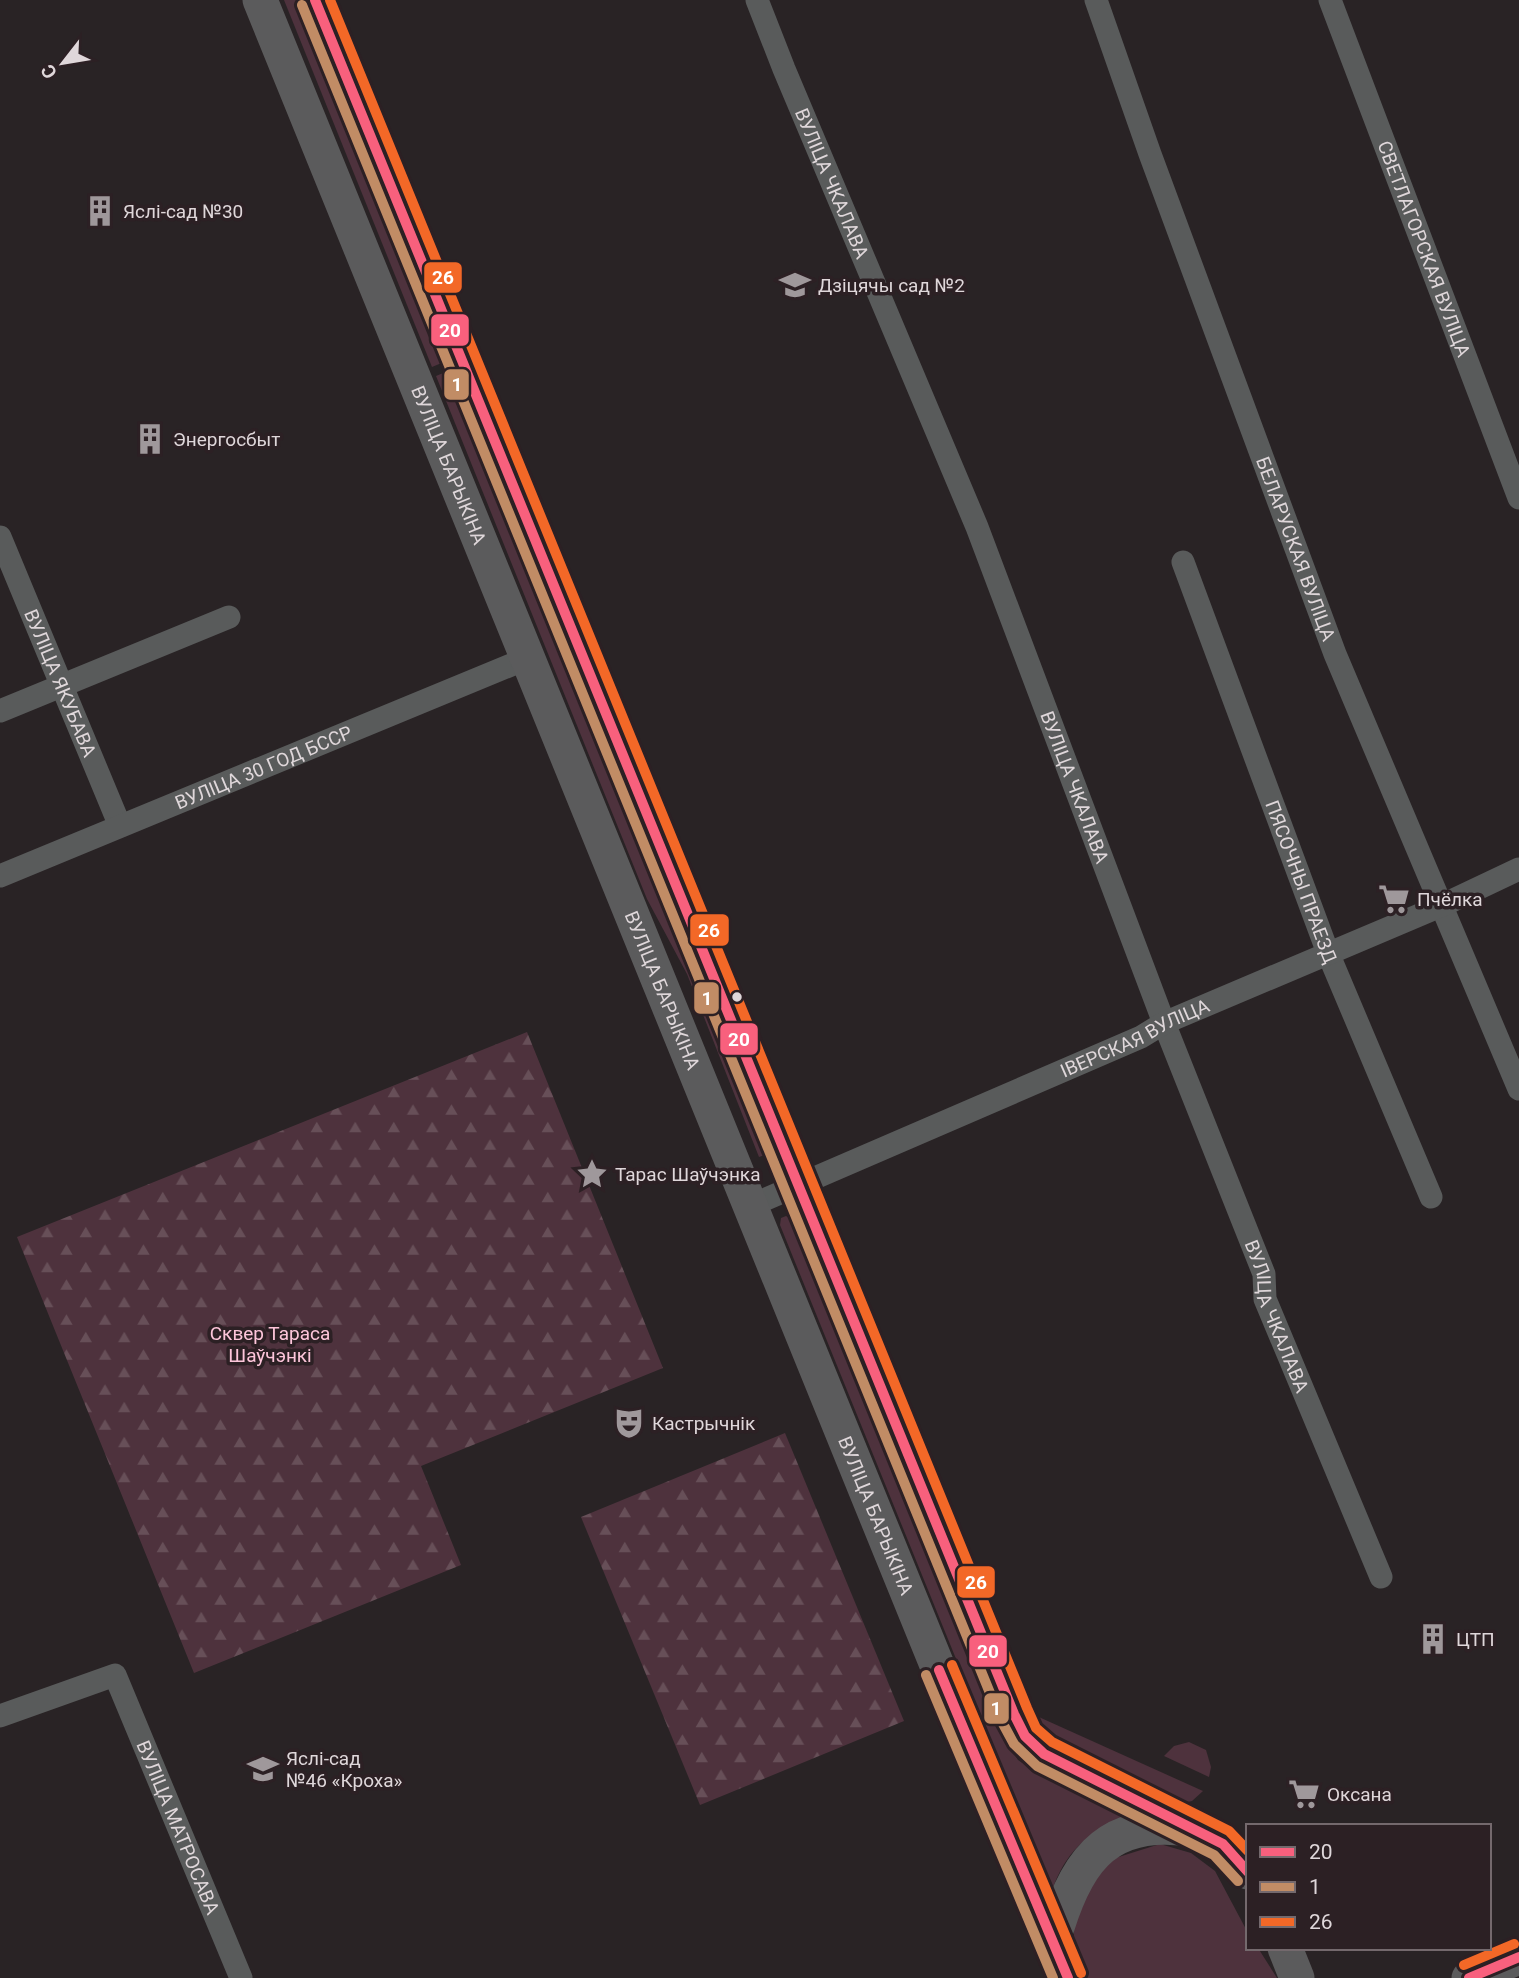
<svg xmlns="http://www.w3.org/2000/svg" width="1519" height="1978" font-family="Roboto,sans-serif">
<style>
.grass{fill:#4e323d}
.forest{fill:url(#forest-firs)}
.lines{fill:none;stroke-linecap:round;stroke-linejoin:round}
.minor{stroke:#595b5b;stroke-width:23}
.primary{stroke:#5b5b5c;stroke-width:35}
.bus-1-casing{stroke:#2c2024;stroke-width:16}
.bus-2-casing{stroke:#2c2024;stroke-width:16}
.bus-3-casing{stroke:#2c2024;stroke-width:16}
.bus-1{stroke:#f8607d;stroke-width:10}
.bus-2{stroke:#c18c65;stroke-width:10}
.bus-3{stroke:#f36827;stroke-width:10}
.bus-dot{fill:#dfd7da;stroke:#2c2024;stroke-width:2.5}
.labels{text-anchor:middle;stroke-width:7;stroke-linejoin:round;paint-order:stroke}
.street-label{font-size:19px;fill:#dfd7da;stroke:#2c2024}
.poi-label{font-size:19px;fill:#dfd7da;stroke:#2c2024;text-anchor:start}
.park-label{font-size:19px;fill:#fdc5da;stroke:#2c2024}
.line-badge{stroke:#2c2024;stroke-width:2.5}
.badge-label{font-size:19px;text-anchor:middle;font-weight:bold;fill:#fff}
</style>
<defs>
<pattern id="forest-firs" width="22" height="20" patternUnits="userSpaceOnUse" patternTransform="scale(1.75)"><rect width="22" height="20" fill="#4e323d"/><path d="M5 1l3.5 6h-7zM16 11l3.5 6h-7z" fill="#674f58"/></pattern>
</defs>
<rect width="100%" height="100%" fill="#292325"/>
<g class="grass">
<polygon points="284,0 298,0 444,362 432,367"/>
<polygon points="448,371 765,1155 759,1157 687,974 647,899 436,376"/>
<path d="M786 1216 793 1220 1009 1746 1018 1760 1037 1773 1127 1816C1086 1834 1066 1850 1051 1893L780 1225 781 1218Z"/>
<polygon points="1030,1713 1203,1791 1192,1801 1183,1803 1076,1756 1054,1743 1039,1727"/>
<polygon points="1189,1742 1206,1750 1211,1767 1209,1777 1164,1756 1174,1746"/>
<polygon points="1160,1844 1191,1853 1215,1871 1248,1933 1248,1948 1258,1948 1277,1978 1087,1978 1074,1944 1074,1914 1109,1860"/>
</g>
<g class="forest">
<polygon points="527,1032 663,1368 421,1466 461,1565 194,1673 17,1237"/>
<polygon points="785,1433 904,1721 700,1805 581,1517"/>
</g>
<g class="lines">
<g class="minor">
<path id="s1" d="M757 0 784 69 977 527 1164 1023 1264 1274 1265 1299 1381 1577"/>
<path id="s2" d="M1096 0 1150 154 1335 654 1519 1089"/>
<path id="s3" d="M1330 0 1519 498"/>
<path id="s4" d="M0 537 120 826"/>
<path id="s5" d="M1183 562 1328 953 1431 1197"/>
<polyline points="0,711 229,617"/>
<path id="s6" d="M0 876 528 658"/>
<path id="s7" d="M750 1206 1141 1037 1164 1023 1443 905 1519 869"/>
<path id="s8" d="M0 1716 115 1675 241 1978"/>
</g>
<g class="primary">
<path id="s9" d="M260 0 963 1729 1068 1978"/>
<polyline points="315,0 1014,1714 1025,1736 1044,1754 1223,1844 1248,1872"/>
<path d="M1053 1941C1073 1868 1102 1817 1188 1829"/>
<polyline points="1285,1948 1297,1978"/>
<polyline points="1469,1978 1519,1957"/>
</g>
<defs>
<g id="bus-1">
<polyline points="315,0 1014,1714 1025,1736 1044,1754 1223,1844 1248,1872"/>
<polyline points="939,1670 1068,1978"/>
<polyline points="1469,1978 1519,1957"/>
</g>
<g id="bus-2">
<polyline points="302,5 1001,1720 1014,1744 1037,1766 1214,1855 1238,1881"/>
<polyline points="926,1675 1053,1978"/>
</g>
<g id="bus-3">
<polyline points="330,0 1027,1708 1036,1728 1052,1742 1229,1831 1248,1851"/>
<polyline points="952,1665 1081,1973"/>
<polyline points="1464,1965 1514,1944"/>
</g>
</defs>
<use href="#bus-1" class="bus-1-casing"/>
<use href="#bus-2" class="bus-2-casing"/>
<use href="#bus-3" class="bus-3-casing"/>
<use href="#bus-1" class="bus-1"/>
<use href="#bus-2" class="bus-2"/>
<use href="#bus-3" class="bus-3"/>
</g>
<defs>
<symbol id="building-bare" viewBox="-9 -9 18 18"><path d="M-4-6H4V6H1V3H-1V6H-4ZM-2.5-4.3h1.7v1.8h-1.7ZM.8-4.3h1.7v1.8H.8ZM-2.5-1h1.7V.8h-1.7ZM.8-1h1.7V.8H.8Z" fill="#9f989b" stroke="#2c2024" stroke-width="2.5" paint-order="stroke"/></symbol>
<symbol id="school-bare" viewBox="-9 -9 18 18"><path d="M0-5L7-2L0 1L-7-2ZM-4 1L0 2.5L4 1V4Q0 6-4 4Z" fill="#9f989b" stroke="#2c2024" stroke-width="2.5" paint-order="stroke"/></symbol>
<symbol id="supermarket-bare" viewBox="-9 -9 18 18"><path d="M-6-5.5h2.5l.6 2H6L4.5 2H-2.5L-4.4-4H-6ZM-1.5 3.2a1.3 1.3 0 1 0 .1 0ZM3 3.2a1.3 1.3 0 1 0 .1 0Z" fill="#9f989b" stroke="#2c2024" stroke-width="2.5" paint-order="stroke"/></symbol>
<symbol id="sight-bare" viewBox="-9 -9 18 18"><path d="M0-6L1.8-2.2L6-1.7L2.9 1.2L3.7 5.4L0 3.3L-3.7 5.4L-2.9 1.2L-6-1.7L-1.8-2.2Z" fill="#9f989b" stroke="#2c2024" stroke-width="2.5" paint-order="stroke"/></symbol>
<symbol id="theatre-bare" viewBox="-9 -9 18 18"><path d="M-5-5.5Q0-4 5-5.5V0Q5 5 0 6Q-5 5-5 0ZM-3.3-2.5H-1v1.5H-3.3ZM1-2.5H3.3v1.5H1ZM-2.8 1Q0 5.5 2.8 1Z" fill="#9f989b" stroke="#2c2024" stroke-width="2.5" paint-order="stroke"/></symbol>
</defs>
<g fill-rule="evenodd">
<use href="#building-bare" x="78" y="189" width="44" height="44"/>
<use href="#school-bare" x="773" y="263" width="44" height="44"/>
<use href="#building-bare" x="128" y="417" width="44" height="44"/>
<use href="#supermarket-bare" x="1372" y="877" width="44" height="44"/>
<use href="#sight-bare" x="570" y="1152" width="44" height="44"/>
<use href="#theatre-bare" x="607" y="1401" width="44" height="44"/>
<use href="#building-bare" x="1411" y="1617" width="44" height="44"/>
<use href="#school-bare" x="241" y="1747" width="44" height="44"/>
<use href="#supermarket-bare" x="1282" y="1772" width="44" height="44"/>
</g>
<circle class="bus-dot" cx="737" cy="997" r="6"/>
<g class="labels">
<g class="street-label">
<text dy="7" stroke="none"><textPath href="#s1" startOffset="198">ВУЛІЦА ЧКАЛАВА</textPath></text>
<text dy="7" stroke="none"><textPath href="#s3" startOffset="266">СВЕТЛАГОРСКАЯ ВУЛІЦА</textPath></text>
<text dy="7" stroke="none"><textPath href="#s9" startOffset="502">ВУЛІЦА БАРЫКІНА</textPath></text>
<text dy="7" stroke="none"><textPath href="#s2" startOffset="584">БЕЛАРУСКАЯ ВУЛІЦА</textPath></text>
<text dy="7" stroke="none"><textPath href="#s4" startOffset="158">ВУЛІЦА ЯКУБАВА</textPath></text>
<text dy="7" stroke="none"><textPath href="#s6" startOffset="285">ВУЛІЦА 30 ГОД БССР</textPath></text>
<text dy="7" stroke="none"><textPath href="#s1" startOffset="849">ВУЛІЦА ЧКАЛАВА</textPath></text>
<text dy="7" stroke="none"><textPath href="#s5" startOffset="341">ПЯСОЧНЫ ПРАЕЗД</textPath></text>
<text dy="7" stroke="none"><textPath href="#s9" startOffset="1069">ВУЛІЦА БАРЫКІНА</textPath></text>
<text dy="7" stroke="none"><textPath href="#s7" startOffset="420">ІВЕРСКАЯ ВУЛІЦА</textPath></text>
<text dy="7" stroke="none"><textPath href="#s1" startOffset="1416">ВУЛІЦА ЧКАЛАВА</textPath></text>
<text dy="7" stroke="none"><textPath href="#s9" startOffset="1636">ВУЛІЦА БАРЫКІНА</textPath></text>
<text dy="7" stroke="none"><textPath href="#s8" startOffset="287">ВУЛІЦА МАТРОСАВА</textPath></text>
</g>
<g class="poi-label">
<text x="123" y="218">Яслі-сад №30</text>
<text x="818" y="292">Дзіцячы сад №2</text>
<text x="173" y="446">Энергосбыт</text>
<text x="1417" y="906">Пчёлка</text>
<text x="615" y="1181">Тарас Шаўчэнка</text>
<text x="652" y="1430">Кастрычнік</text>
<text x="1456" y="1646">ЦТП</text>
<text x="286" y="1765">Яслі-сад<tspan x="286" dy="22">№46 «Кроха»</tspan></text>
<text x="1327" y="1801">Оксана</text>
</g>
<g class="park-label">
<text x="270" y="1340">Сквер Тараса<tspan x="270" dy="22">Шаўчэнкі</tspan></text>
</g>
</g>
<g class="line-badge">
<rect x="423" y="261" width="40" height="33" rx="7" fill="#f36827"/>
<rect x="430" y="313" width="40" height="34" rx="7" fill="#f8607d"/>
<rect x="443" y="368" width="27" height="33" rx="7" fill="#c18c65"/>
<rect x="689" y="913" width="41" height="34" rx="7" fill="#f36827"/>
<rect x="693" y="981" width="27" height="34" rx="7" fill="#c18c65"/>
<rect x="719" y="1022" width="40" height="34" rx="7" fill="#f8607d"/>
<rect x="956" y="1565" width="40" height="34" rx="7" fill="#f36827"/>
<rect x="968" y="1634" width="40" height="34" rx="7" fill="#f8607d"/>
<rect x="983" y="1692" width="27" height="33" rx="7" fill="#c18c65"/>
</g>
<g class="badge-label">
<text x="443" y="284">26</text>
<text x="450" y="337">20</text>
<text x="457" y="391">1</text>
<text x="709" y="937">26</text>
<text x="707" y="1005">1</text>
<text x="739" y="1046">20</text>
<text x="976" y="1589">26</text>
<text x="988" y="1658">20</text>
<text x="996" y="1715">1</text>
</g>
<rect x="1246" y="1824" width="245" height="126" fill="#2c2024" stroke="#74696d" stroke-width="2"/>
<rect x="1260" y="1847" width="35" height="10" fill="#f8607d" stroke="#74696d" stroke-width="2"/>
<text x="1309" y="1859" font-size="21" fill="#dfd7da">20</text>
<rect x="1260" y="1882" width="35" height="10" fill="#c18c65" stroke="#74696d" stroke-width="2"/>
<text x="1309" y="1894" font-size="21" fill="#dfd7da">1</text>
<rect x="1260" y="1917" width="35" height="10" fill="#f36827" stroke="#74696d" stroke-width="2"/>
<text x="1309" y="1929" font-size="21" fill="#dfd7da">26</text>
<g transform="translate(63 63) rotate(239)" stroke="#2c2024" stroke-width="5" paint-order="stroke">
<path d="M0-5L12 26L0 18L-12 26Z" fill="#dfd7da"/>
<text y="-10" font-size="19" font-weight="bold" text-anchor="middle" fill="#dfd7da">С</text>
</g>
</svg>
